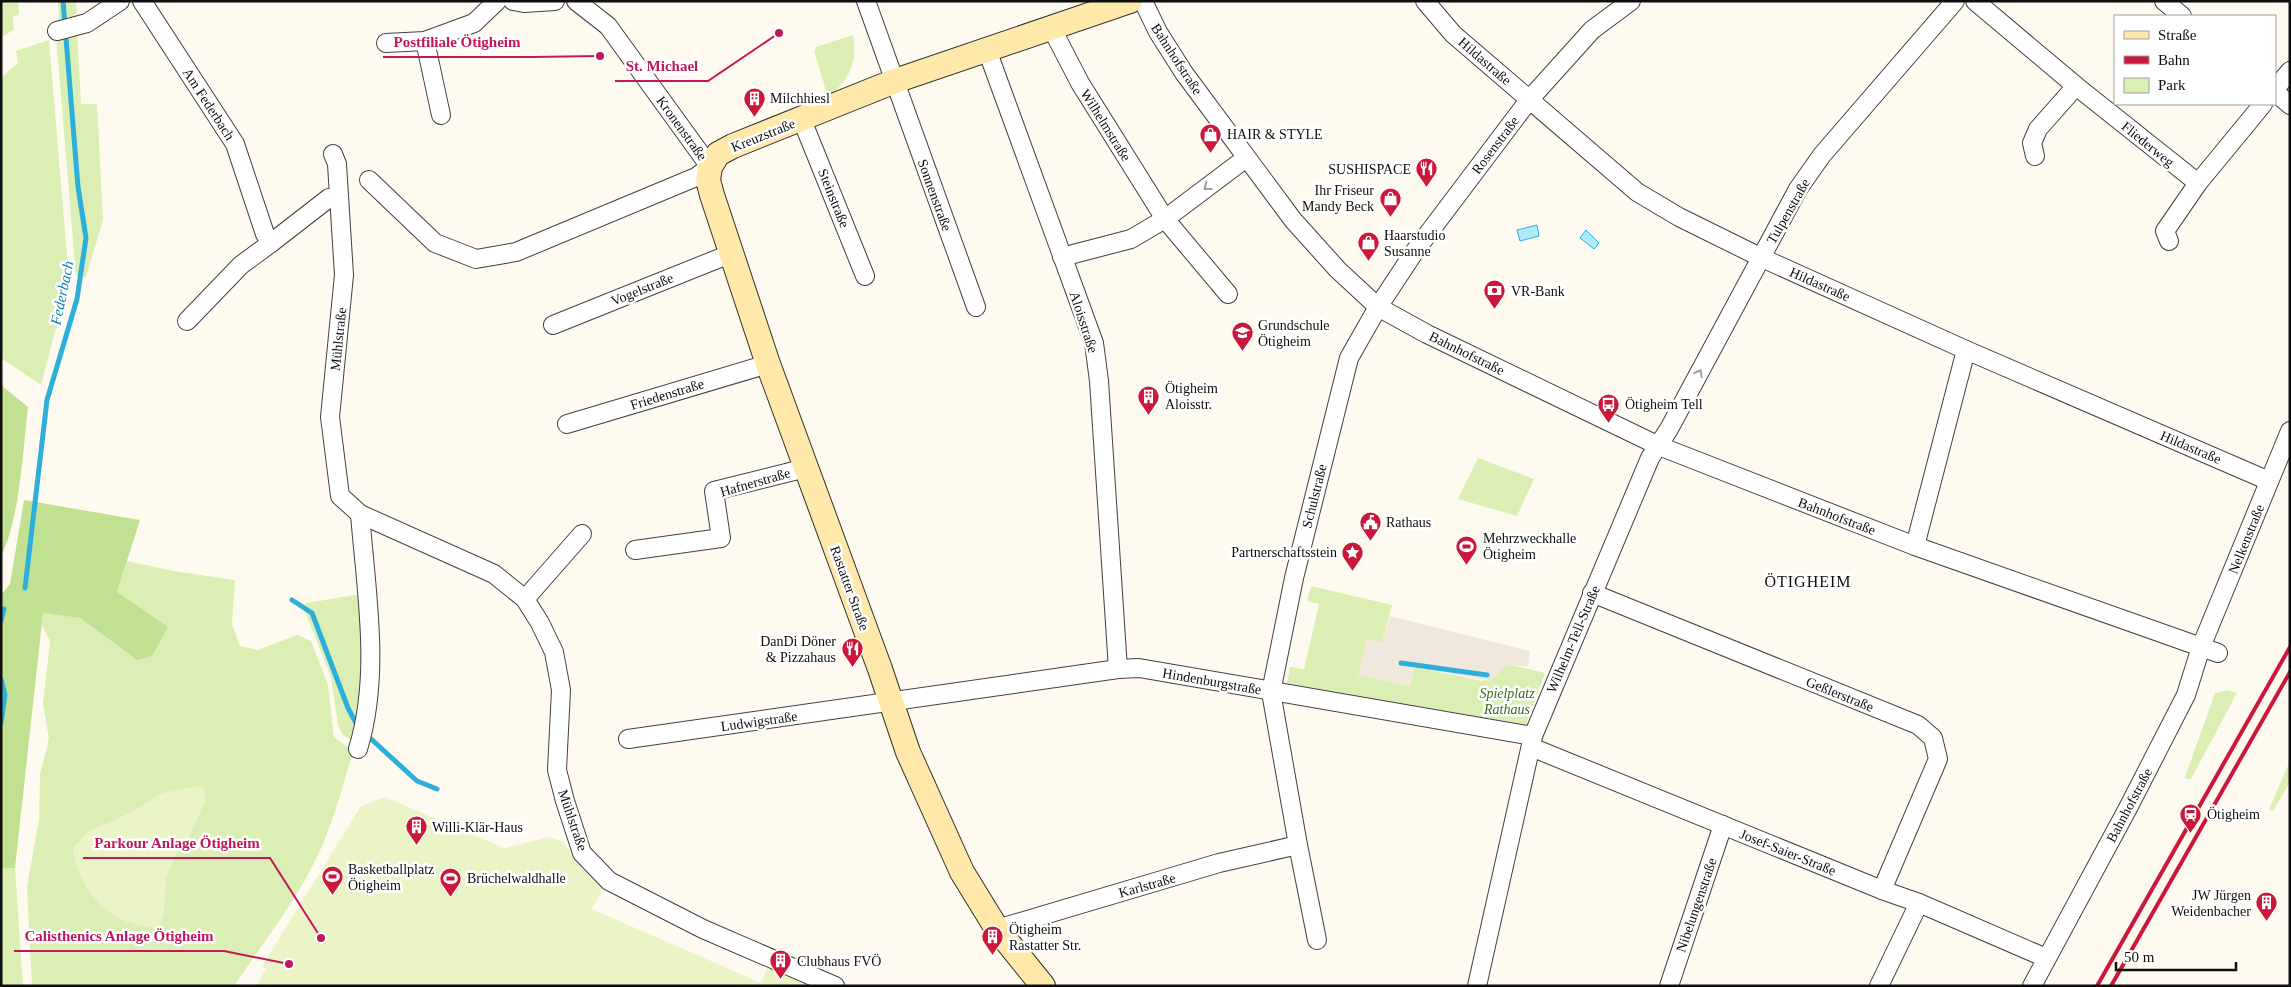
<svg xmlns="http://www.w3.org/2000/svg" width="2291" height="987" font-family="Georgia,serif">
<style>
.green{fill:#dbeeb4}
.forest{fill:#c1e192}
.pitch{fill:#ebf4c7}
.plaza{fill:#f1e8dd}
.water{fill:#aeebfc;stroke:#2dafdb}
.lines{fill:none;stroke-linecap:round;stroke-linejoin:round}
.stream{stroke:#2dafdb;stroke-width:5}
.street-casing{stroke:#414141;stroke-width:20}
.secondary-casing{stroke:#303030;stroke-width:26}
.street{stroke:#fff;stroke-width:18}
.secondary{stroke:#ffe9aa;stroke-width:24}
.rail{stroke:#cd173a;stroke-width:4}
.oneway{stroke:#9f9f9f}
.labels{text-anchor:middle;stroke-width:5;stroke-linejoin:round;paint-order:stroke}
.street-label{font-size:14px;fill:#0e0e0e;stroke:#fff}
.poi-label{font-size:14px;fill:#0e0e0e;stroke:#fff;text-anchor:start}
.park-label{font-size:14px;font-style:italic;fill:#366d17;stroke:#fff}
.water-label{font-size:15px;font-style:italic;fill:#0a7eae;stroke:#fff}
.quarter-label{font-size:16px;letter-spacing:1px;fill:#0e0e0e;stroke:#fff}
.leader{fill:none;stroke:#c2185b;stroke-width:2}
.callout-dot{fill:#c2185b;stroke:#fff;stroke-width:2}
.callout-label{font-size:15px;text-anchor:middle;font-weight:bold;fill:#c2185b;stroke:#fff;stroke-width:5;stroke-linejoin:round;paint-order:stroke}
</style>
<rect width="100%" height="100%" fill="#fffaef"/>
<g class="green">
<polygon points="1,1 18,1 19,15 13,16 14,30 1,37"/>
<polygon points="58,1 76,1 77,14 74,14 75,18 59,20"/>
<polygon points="77,31 81,104 97,104 103,220 86,277 76,276 56,37"/>
<path d="M853 35C858 60 849 82 828 97L814 51 816 47Z"/>
<polygon points="49,40 69,279 41,385 1,358 1,78 18,63 16,51"/>
<polygon points="1478,458 1534,479 1517,516 1458,499"/>
<path d="M127 561 174 571 235 580 232 624 240 646 258 650 297 635 311 641 328 685 334 737 353 751C343 785 334 820 319 853 297 900 263 943 234 986H32L27 887 39 819 40 774 49 739 43 704 50 641 42 625 43 612 80 618 137 660 117 592Z"/>
<polygon points="1311,586 1392,605 1382,643 1367,639 1359,675 1410,686 1414,667 1482,681 1508,664 1545,673 1524,730 1287,683 1290,667 1304,669 1319,604 1307,601"/>
<polygon points="362,594 368,643 355,743 343,735 338,725 331,677 305,611 306,603"/>
<polygon points="2227,690 2237,693 2191,779 2187,779 2185,777 2215,693"/>
<polygon points="2290,761 2290,782 2273,811 2269,809"/>
<polygon points="1,868 15,868 23,986 1,986"/>
</g>
<g class="forest">
<path d="M1 385 28 407C23 449 20 519 1 556Z"/>
<polygon points="24,500 140,520 117,592 168,627 152,656 137,660 80,618 43,613 15,868 1,868 1,595 10,584"/>
</g>
<g class="pitch">
<path d="M201 786 205 791V801L188 840 176 854 166 878 164 914 158 929C146 926 128 924 117 917 92 902 76 876 73 848L89 831 132 812 162 793Z"/>
<polygon points="385,797 504,848 550,837 563,842 583,870 604,887 592,909 761,983 768,966 817,986 256,986 266,969 262,966 361,806"/>
</g>
<polygon class="plaza" points="1390,616 1530,651 1528,667 1508,664 1490,681 1414,667 1410,686 1358,675 1367,638 1382,643"/>
<g class="water">
<polygon points="1537,225 1539,236 1520,241 1517,230"/>
<polygon points="1586,230 1599,243 1594,249 1580,238"/>
</g>
<g class="lines">
<g class="stream">
<polyline points="25,588 47,400 77,299 86,238 78,187 63,1"/>
<polyline points="292,600 312,613 348,708 358,727"/>
<polyline points="1,621 4,609"/>
<polyline points="1401,663 1487,675"/>
<polyline points="1,679 5,695 1,723"/>
<polyline points="370,738 417,781 437,789"/>
</g>
<defs>
<g id="street">
<polyline points="142,1 235,144 265,234 271,243 329,198 339,197"/>
<polyline points="513,1 524,3 555,1"/>
<polyline points="866,1 976,307"/>
<polyline points="1143,1 1158,32 1184,73 1293,220 1338,270 1378,307 1427,334 1659,446 1915,546 2218,653"/>
<polyline points="1425,1 1453,34 1637,192 1679,217 1762,258 1966,350 2269,481"/>
<polyline points="1975,1 2076,86 2198,183 2165,231 2169,241"/>
<polyline points="2164,1 2182,16"/>
<polyline points="1052,29 1080,83 1165,219 1228,294"/>
<polyline points="57,31 87,23 120,1"/>
<polyline points="425,41 441,115"/>
<polyline points="386,43 425,41 474,23 497,1"/>
<polyline points="987,50 1094,343 1099,381 1118,669"/>
<polyline points="2275,89 2290,71"/>
<polyline points="2275,92 2290,105"/>
<polyline points="802,120 865,276"/>
<polyline points="333,154 337,164 344,275 330,417 340,496 360,514 494,574 525,599 540,623 554,652 561,690 557,770 565,801 582,853 609,881 703,929 835,986"/>
<polyline points="2035,156 2032,143 2038,129 2076,86"/>
<polyline points="369,180 435,243 476,259 516,252 696,177 710,167 608,26 576,1"/>
<polyline points="2198,183 2263,104"/>
<polyline points="1062,257 1131,239 1165,219 1246,158"/>
<polyline points="187,321 241,265 271,243"/>
<polyline points="553,325 730,254"/>
<polyline points="567,424 768,364"/>
<polyline points="1915,546 1966,350"/>
<polyline points="635,550 721,538 714,491 806,468"/>
<polyline points="1592,593 1918,725 1933,738 1938,759 1882,890"/>
<polyline points="525,599 582,534"/>
<polyline points="628,739 1118,669 1139,668 1533,736"/>
<polyline points="1531,747 1882,890 1919,903 2046,958"/>
<path d="M358 749C381 674 366 591 360 514"/>
<polyline points="1298,845 1317,940"/>
<polyline points="997,929 1219,863 1298,845 1271,692 1294,578 1349,358 1378,307 1415,251 1529,100 1592,30 1631,1"/>
<polyline points="1477,986 1533,736 1650,458 1669,429 1798,189 1822,155 1955,1"/>
<polyline points="1669,986 1723,825"/>
<polyline points="1879,986 1919,903"/>
<polyline points="2032,986 2128,808 2186,695 2201,647 2290,431"/>
</g>
<polyline id="secondary" points="1043,986 997,929 962,872 908,752 880,669 768,364 712,195 708,180 710,167 718,154 733,146 895,81 1130,1"/>
</defs>
<use href="#street" class="street-casing"/>
<use href="#secondary" class="secondary-casing"/>
<use href="#street" class="street"/>
<use href="#secondary" class="secondary"/>
<g class="rail">
<polyline points="2097,986 2290,647"/>
<polyline points="2111,986 2290,672"/>
</g>
</g>
<defs><path id="oneway-chevron" d="M-2-3.5L2.5 0L-2 3.5" fill="none" stroke-width="1.6" stroke-linecap="round" stroke-linejoin="round" transform="scale(1.25)"/></defs>
<g class="oneway">
<use href="#oneway-chevron" transform="translate(1207 187) rotate(143)"/>
<use href="#oneway-chevron" transform="translate(1699 373) rotate(-62)"/>
</g>
<defs>
<symbol id="building-pin" viewBox="-11 -11 22 30"><path d="M0 17L-7.5 6A9.5 9.5 0 1 1 7.5 6Z" fill="#cd173a" stroke="#fff"/><path d="M-4-6H4V6H1V3H-1V6H-4ZM-2.5-4.3h1.7v1.8h-1.7ZM.8-4.3h1.7v1.8H.8ZM-2.5-1h1.7V.8h-1.7ZM.8-1h1.7V.8H.8Z" fill="#fff"/></symbol>
<symbol id="shop-pin" viewBox="-11 -11 22 30"><path d="M0 17L-7.5 6A9.5 9.5 0 1 1 7.5 6Z" fill="#cd173a" stroke="#fff"/><path d="M-5-2.5h2.3a2.7 3.5 0 0 1 5.4 0H5L5.5 6h-11ZM-1.5-2.5h3a1.5 2.3 0 0 0-3 0Z" fill="#fff"/></symbol>
<symbol id="restaurant-pin" viewBox="-11 -11 22 30"><path d="M0 17L-7.5 6A9.5 9.5 0 1 1 7.5 6Z" fill="#cd173a" stroke="#fff"/><path d="M-5-6h1v4h1v-4h1v4h1v-4h1v5L-1.5 .5V6h-2V.5L-5-1ZM5-6V6H3V1.5H1.5Q1.5-4 5-6Z" fill="#fff"/></symbol>
<symbol id="bank-pin" viewBox="-11 -11 22 30"><path d="M0 17L-7.5 6A9.5 9.5 0 1 1 7.5 6Z" fill="#cd173a" stroke="#fff"/><path d="M-6-4H6V4H-6ZM0-2.3a2.3 2.3 0 1 0 0 4.6a2.3 2.3 0 1 0 0-4.6Z" fill="#fff"/></symbol>
<symbol id="school-pin" viewBox="-11 -11 22 30"><path d="M0 17L-7.5 6A9.5 9.5 0 1 1 7.5 6Z" fill="#cd173a" stroke="#fff"/><path d="M0-5L7-2L0 1L-7-2ZM-4 1L0 2.5L4 1V4Q0 6-4 4Z" fill="#fff"/></symbol>
<symbol id="bus-pin" viewBox="-11 -11 22 30"><path d="M0 17L-7.5 6A9.5 9.5 0 1 1 7.5 6Z" fill="#cd173a" stroke="#fff"/><path d="M-5-6H5V4H4V6H2V4H-2V6H-4V4H-5ZM-3.5-4V0h7V-4ZM-3.5 1.2v1.5H-2V1.2ZM2 1.2v1.5H3.5V1.2Z" fill="#fff"/></symbol>
<symbol id="civic-pin" viewBox="-11 -11 22 30"><path d="M0 17L-7.5 6A9.5 9.5 0 1 1 7.5 6Z" fill="#cd173a" stroke="#fff"/><path d="M-.6-6.5H3V-4.5H.6V-3L4-1V1h2V6H-6V1h2V-1L-.6-3ZM-1.2 2.5V6h2.4V2.5Z" fill="#fff"/></symbol>
<symbol id="stadium-pin" viewBox="-11 -11 22 30"><path d="M0 17L-7.5 6A9.5 9.5 0 1 1 7.5 6Z" fill="#cd173a" stroke="#fff"/><path d="M0-5a6.5 5 0 1 0 0 10a6.5 5 0 1 0 0-10ZM-3.5-1.8h7v3.6h-7Z" fill="#fff"/></symbol>
<symbol id="sight-pin" viewBox="-11 -11 22 30"><path d="M0 17L-7.5 6A9.5 9.5 0 1 1 7.5 6Z" fill="#cd173a" stroke="#fff"/><path d="M0-6L1.8-2.2L6-1.7L2.9 1.2L3.7 5.4L0 3.3L-3.7 5.4L-2.9 1.2L-6-1.7L-1.8-2.2Z" fill="#fff"/></symbol>
<symbol id="station-pin" viewBox="-11 -11 22 30"><path d="M0 17L-7.5 6A9.5 9.5 0 1 1 7.5 6Z" fill="#cd173a" stroke="#fff"/><path d="M-3-6H3Q5-6 5-4V2Q5 4 3 4L4.5 6H3L1.5 4h-3L-3 6H-4.5L-3 4Q-5 4-5 2V-4Q-5-6-3-6ZM-3.5-4v3h7v-3ZM-3.5 1v1.5H-2V1ZM2 1v1.5H3.5V1Z" fill="#fff"/></symbol>
</defs>
<g fill-rule="evenodd">
<use href="#building-pin" x="742" y="86" width="25" height="34"/>
<use href="#shop-pin" x="1198" y="122" width="25" height="34"/>
<use href="#restaurant-pin" x="1414" y="156" width="25" height="34"/>
<use href="#shop-pin" x="1378" y="186" width="25" height="34"/>
<use href="#shop-pin" x="1356" y="230" width="25" height="34"/>
<use href="#bank-pin" x="1482" y="278" width="25" height="34"/>
<use href="#school-pin" x="1230" y="320" width="25" height="34"/>
<use href="#building-pin" x="1136" y="384" width="25" height="34"/>
<use href="#bus-pin" x="1596" y="392" width="25" height="34"/>
<use href="#civic-pin" x="1358" y="510" width="25" height="34"/>
<use href="#stadium-pin" x="1454" y="534" width="25" height="34"/>
<use href="#sight-pin" x="1340" y="540" width="25" height="34"/>
<use href="#restaurant-pin" x="840" y="636" width="25" height="34"/>
<use href="#station-pin" x="2178" y="802" width="25" height="34"/>
<use href="#building-pin" x="404" y="814" width="25" height="34"/>
<use href="#stadium-pin" x="320" y="864" width="25" height="34"/>
<use href="#stadium-pin" x="438" y="866" width="25" height="34"/>
<use href="#building-pin" x="2254" y="890" width="25" height="34"/>
<use href="#building-pin" x="980" y="924" width="25" height="34"/>
<use href="#building-pin" x="768" y="948" width="25" height="34"/>
</g>
<g class="labels">
<g class="street-label">
<text transform="translate(1177 59) rotate(57)" y="5">Bahnhofstraße</text>
<text transform="translate(1485 61) rotate(41)" y="5">Hildastraße</text>
<text transform="translate(209 104) rotate(57)" y="5">Am Federbach</text>
<text transform="translate(1106 125) rotate(58)" y="5">Wilhelmstraße</text>
<text transform="translate(682 128) rotate(54)" y="5">Kronenstraße</text>
<text transform="translate(763 135) rotate(-22)" y="5">Kreuzstraße</text>
<text transform="translate(2148 144) rotate(39)" y="5">Fliederweg</text>
<text transform="translate(1495 145) rotate(-53)" y="5">Rosenstraße</text>
<text transform="translate(935 195) rotate(70)" y="5">Sonnenstraße</text>
<text transform="translate(834 198) rotate(68)" y="5">Steinstraße</text>
<text transform="translate(1788 211) rotate(-60)" y="5">Tulpenstraße</text>
<text transform="translate(1820 284) rotate(24)" y="5">Hildastraße</text>
<text transform="translate(642 289) rotate(-22)" y="5">Vogelstraße</text>
<text transform="translate(1084 322) rotate(72)" y="5">Aloisstraße</text>
<text transform="translate(338 339) rotate(-84)" y="5">Mühlstraße</text>
<text transform="translate(1467 353) rotate(26)" y="5">Bahnhofstraße</text>
<text transform="translate(667 394) rotate(-17)" y="5">Friedenstraße</text>
<text transform="translate(2191 447) rotate(23)" y="5">Hildastraße</text>
<text transform="translate(755 482) rotate(-16)" y="5">Hafnerstraße</text>
<text transform="translate(1314 496) rotate(-76)" y="5">Schulstraße</text>
<text transform="translate(1837 516) rotate(21)" y="5">Bahnhofstraße</text>
<text transform="translate(2246 539) rotate(-68)" y="5">Nelkenstraße</text>
<text transform="translate(850 588) rotate(70)" y="5">Rastatter Straße</text>
<text transform="translate(1573 639) rotate(-67)" y="5">Wilhelm-Tell-Straße</text>
<text transform="translate(1212 681) rotate(10)" y="5">Hindenburgstraße</text>
<text transform="translate(1840 694) rotate(22)" y="5">Geßlerstraße</text>
<text transform="translate(759 721) rotate(-8)" y="5">Ludwigstraße</text>
<text transform="translate(2129 805) rotate(-62)" y="5">Bahnhofstraße</text>
<text transform="translate(573 820) rotate(71)" y="5">Mühlstraße</text>
<text transform="translate(1788 852) rotate(22)" y="5">Josef-Saier-Straße</text>
<text transform="translate(1147 885) rotate(-16)" y="5">Karlstraße</text>
<text transform="translate(1696 905) rotate(-71)" y="5">Nibelungenstraße</text>
</g>
<g class="poi-label">
<text x="770" y="103">Milchhiesl</text>
<text x="1227" y="139">HAIR &amp; STYLE</text>
<text x="1411" y="174" text-anchor="end">SUSHISPACE</text>
<text x="1374" y="195" text-anchor="end">Ihr Friseur<tspan x="1374" dy="16">Mandy Beck</tspan></text>
<text x="1384" y="240">Haarstudio<tspan x="1384" dy="16">Susanne</tspan></text>
<text x="1511" y="296">VR-Bank</text>
<text x="1258" y="330">Grundschule<tspan x="1258" dy="16">Ötigheim</tspan></text>
<text x="1165" y="393">Ötigheim<tspan x="1165" dy="16">Aloisstr.</tspan></text>
<text x="1625" y="409">Ötigheim Tell</text>
<text x="1386" y="527">Rathaus</text>
<text x="1483" y="543">Mehrzweckhalle<tspan x="1483" dy="16">Ötigheim</tspan></text>
<text x="1337" y="557" text-anchor="end">Partnerschaftsstein</text>
<text x="836" y="646" text-anchor="end">DanDi Döner<tspan x="836" dy="16">&amp; Pizzahaus</tspan></text>
<text x="2207" y="819">Ötigheim</text>
<text x="432" y="832">Willi-Klär-Haus</text>
<text x="348" y="874">Basketballplatz<tspan x="348" dy="16">Ötigheim</tspan></text>
<text x="467" y="883">Brüchelwaldhalle</text>
<text x="2251" y="900" text-anchor="end">JW Jürgen<tspan x="2251" dy="16">Weidenbacher</tspan></text>
<text x="1009" y="934">Ötigheim<tspan x="1009" dy="16">Rastatter Str.</tspan></text>
<text x="797" y="966">Clubhaus FVÖ</text>
</g>
<g class="park-label">
<text x="1507" y="698">Spielplatz<tspan x="1507" dy="16">Rathaus</tspan></text>
</g>
<g class="water-label">
<text transform="translate(62 293) rotate(-78)" y="5">Federbach</text>
</g>
<g class="quarter-label">
<text x="1808" y="587">ÖTIGHEIM</text>
</g>
</g>
<path class="leader" d="M600 56L531 57H383M779 33L708 81H615M321 938L270 858H83M289 964L224 951H14"/>
<g class="callout-dot">
<circle cx="600" cy="56" r="5"/>
<circle cx="779" cy="33" r="5"/>
<circle cx="321" cy="938" r="5"/>
<circle cx="289" cy="964" r="5"/>
</g>
<g class="callout-label">
<text x="457" y="47">Postfiliale Ötigheim</text>
<text x="662" y="71">St. Michael</text>
<text x="177" y="848">Parkour Anlage Ötigheim</text>
<text x="119" y="941">Calisthenics Anlage Ötigheim</text>
</g>
<rect width="2291" height="987" fill="none" stroke="#0e0e0e" stroke-width="5"/>
<rect x="2114" y="15" width="162" height="90" fill="#ffffff" stroke="#9f9f9f"/>
<rect x="2124" y="31" width="25" height="8" fill="#ffe9aa" stroke="#9f9f9f"/>
<text x="2158" y="40" font-size="15" fill="#0e0e0e">Straße</text>
<rect x="2124" y="56" width="25" height="8" fill="#cd173a" stroke="#9f9f9f"/>
<text x="2158" y="65" font-size="15" fill="#0e0e0e">Bahn</text>
<rect x="2124" y="78" width="25" height="15" fill="#dbeeb4" stroke="#9f9f9f"/>
<text x="2158" y="90" font-size="15" fill="#0e0e0e">Park</text>
<path d="M2116 962v8h120v-8" fill="none" stroke="#0e0e0e" stroke-width="2.5"/>
<text x="2124" y="962" font-size="15" fill="#0e0e0e" stroke="#ffffff" stroke-width="4" paint-order="stroke">50 m</text>
</svg>
